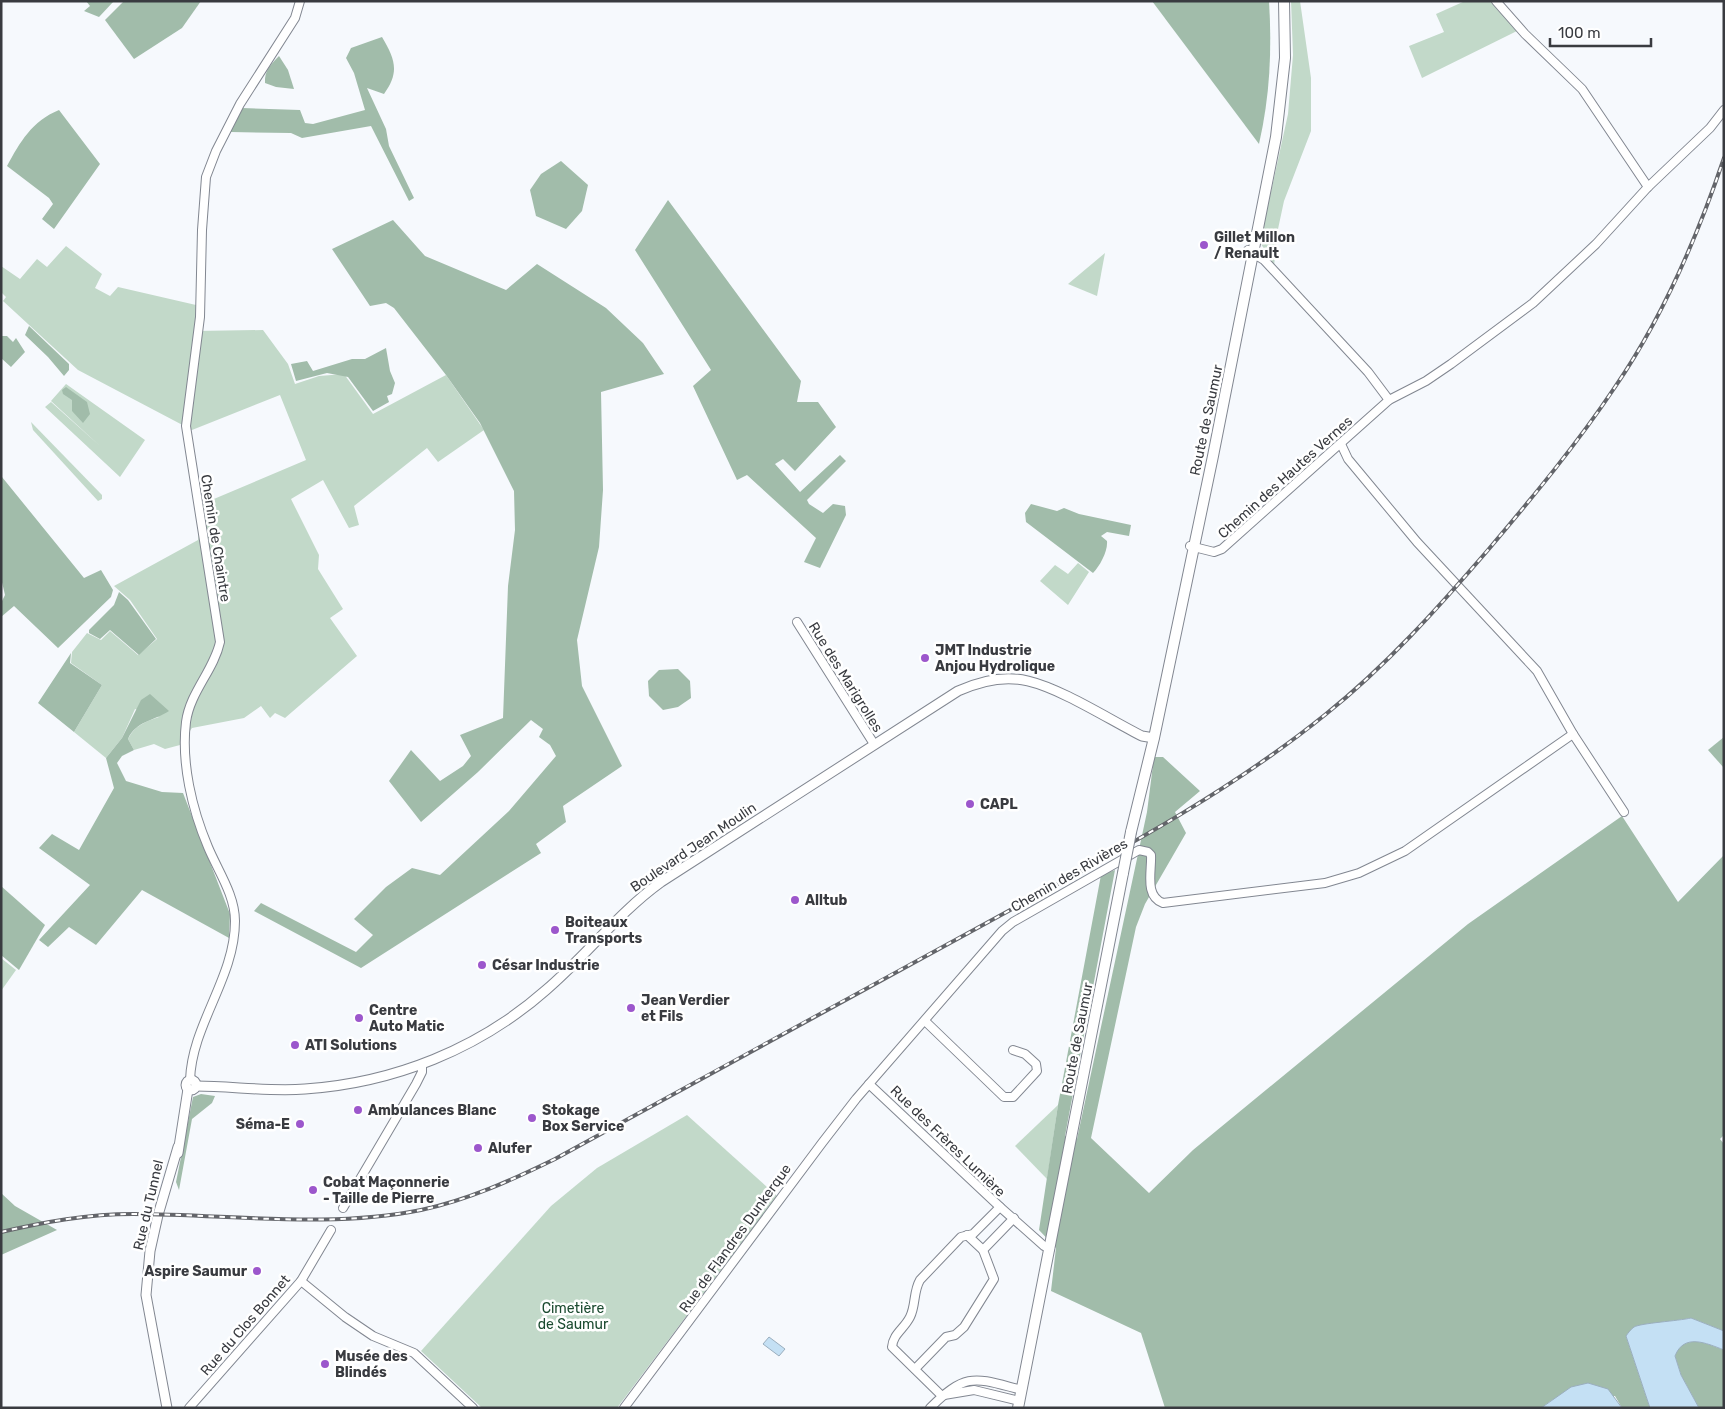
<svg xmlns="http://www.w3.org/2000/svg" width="1725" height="1409" font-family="Rubik,sans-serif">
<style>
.green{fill:#c2d9c9}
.forest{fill:#a1bcaa}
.water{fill:#c4e0f4;stroke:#9aaebe}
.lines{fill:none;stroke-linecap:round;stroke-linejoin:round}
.minor-casing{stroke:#828791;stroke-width:10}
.tertiary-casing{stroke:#828791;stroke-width:11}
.secondary-casing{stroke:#828791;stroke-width:12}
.minor{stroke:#fff;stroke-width:8}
.tertiary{stroke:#fff;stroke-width:9}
.secondary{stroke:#fff;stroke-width:10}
.rail-casing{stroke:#63656a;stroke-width:4}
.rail{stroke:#fff;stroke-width:2;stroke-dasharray:5.5;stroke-linecap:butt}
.secondary-bridge-casing{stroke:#828791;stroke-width:12;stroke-linecap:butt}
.secondary-bridge{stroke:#fff;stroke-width:10}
.poi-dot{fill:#9c57cc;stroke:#fff;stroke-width:2}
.labels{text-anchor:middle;stroke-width:5;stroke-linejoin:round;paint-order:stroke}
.poi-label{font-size:14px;font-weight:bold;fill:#393b40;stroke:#fff;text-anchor:start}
.street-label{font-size:14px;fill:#393b40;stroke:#fff}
.park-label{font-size:14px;fill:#1b4b30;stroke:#fff}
</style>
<rect width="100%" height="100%" fill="#f6f9fd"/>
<g class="green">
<polygon points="1291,1 1300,1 1311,78 1311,131 1284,201 1278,229 1274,266 1260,242 1288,114 1293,55"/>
<polygon points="1465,1 1491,1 1519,30 1422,78 1409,46 1444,32 1436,14"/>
<path d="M66 246 102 274 95 288 110 296 118 287 196 305 195 331 263 330 288 364 295 384 319 376 344 374 373 414 446 375 484 430 438 462 427 448 354 506 359 525 349 528 323 480 291 499 319 555 318 569 343 609 330 618 357 656 285 718 275 713 270 718 261 706 244 718 192 728 180 745 165 749 154 744 134 750 128 739C135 725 145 722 159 717L135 709 122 738 106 758 74 732 102 685 71 663 72 652 87 633 101 640 110 631 138 655 157 639 130 600 114 586 198 540 202 504 306 460 280 395 192 430 78 370 3 301 6 297 1 292V266L20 279 37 259 47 267Z"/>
<polygon points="1105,253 1097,296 1068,284"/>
<polygon points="66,384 145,440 120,477 45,407 51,402 100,446 51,401"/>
<polygon points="31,422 102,495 102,499 98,501 33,430"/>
<polygon points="1078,563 1089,572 1068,605 1040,581 1055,565 1068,574"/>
<polygon points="1,958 16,970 1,991"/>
<polygon points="1058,1105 1047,1179 1015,1146"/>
<polygon points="687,1115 777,1196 617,1408 482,1408 421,1351 551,1206 597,1168"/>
</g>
<g class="forest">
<polygon points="86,1 114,1 99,17 84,11 90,6"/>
<polygon points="124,1 201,1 182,28 134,59 105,20"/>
<path d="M1152 1H1269C1272 50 1270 96 1259 144Z"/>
<path d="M382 37C395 59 400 72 384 94L367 88 386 129 389 146 414 198 409 201 371 126 302 138 291 133 231 132V129L242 108 300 110 305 123 313 124 365 110 354 73 346 58 351 48Z"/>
<path d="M279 56 288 70 294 89 276 87 265 83C264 71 271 64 279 56Z"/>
<path d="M59 110 100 164 54 229 42 219 53 204 49 198 7 166C20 142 32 121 59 110Z"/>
<polygon points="561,161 588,185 582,211 566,229 536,216 530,190 541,174"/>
<polygon points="668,200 801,381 797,402 818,402 836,427 795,471 783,459 775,464 800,492 840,455 846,461 807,500 809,504 823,513 833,504 845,506 846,515 820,568 804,562 816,538 747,475 737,480 693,386 711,370 635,250"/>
<polygon points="393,220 425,256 506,290 537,264 606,308 643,343 664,374 601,392 603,490 599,547 577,640 582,686 622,766 563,806 566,822 536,844 541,853 361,968 254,911 261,903 356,952 373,935 354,919 386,887 412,868 440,875 509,811 556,756 550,745 539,737 543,729 531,720 478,772 421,822 389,781 411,750 440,781 463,766 471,756 460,735 503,718 508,586 515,530 514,491 480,423 446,375 394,308 386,303 370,306 332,249"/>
<polygon points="29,326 69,364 69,370 64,376 48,357 25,335"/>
<polygon points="1,336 7,336 13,342 16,338 25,352 11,367 1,358"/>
<polygon points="386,348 390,371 395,383 392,394 387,396 389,402 373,411 348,377 327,373 296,381 291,364 307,361 313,371 352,359 365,359"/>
<polygon points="66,387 87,402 90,414 83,423 72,411 72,400 63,394 62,390"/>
<polygon points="2,477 84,578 101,570 113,590 111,597 58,648 14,606 1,617 1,603 5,595 1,578"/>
<path d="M1031 504 1057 511 1064 508 1079 514 1131 525 1129 536 1107 532 1101 536 1107 541C1108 551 1100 566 1093 573L1026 522 1025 513Z"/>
<polygon points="119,592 128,600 156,639 139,655 110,630 100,639 89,633 89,630 114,605"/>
<polygon points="71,653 70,663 102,685 74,732 38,703"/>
<polygon points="678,669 690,681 691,698 678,707 663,710 649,696 648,681 659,670"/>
<path d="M150 694 169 711C154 721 136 721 128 739L134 750 122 756 117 763 126 781 162 792 183 793 230 914 229 938 142 890 96 945 69 927 48 947 39 940 90 885 39 848 52 834 79 850 114 788 106 758 122 738 141 700Z"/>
<polygon points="1724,737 1724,768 1708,750"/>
<polygon points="1154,757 1163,757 1200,791 1175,812 1186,833 1145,904 1136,927 1091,1138 1149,1193 1193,1150 1468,924 1622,816 1678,902 1724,855 1724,1135 1720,1139 1724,1144 1724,1331 1691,1318 1657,1324 1626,1336 1650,1408 1622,1408 1615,1396 1552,1400 1541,1408 1165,1408 1141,1333 1051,1291 1056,1248 1039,1230 1058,1105 1101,875 1115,870 1065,1136 1077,1139 1147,812"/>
<polygon points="1,886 45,925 19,970 1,955"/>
<polygon points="201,1094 215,1096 212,1103 192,1119 179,1190 176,1182 193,1097"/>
<polygon points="1,1193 15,1206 57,1230 1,1255"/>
<polygon points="1687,1341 1700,1341 1724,1350 1724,1408 1699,1408 1681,1375 1675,1356 1678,1347"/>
</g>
<g class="water">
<path d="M1691 1318 1724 1331V1350C1706 1343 1684 1333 1675 1356L1681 1375 1699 1408H1650L1626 1336C1628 1333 1631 1329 1634 1327 1641 1323 1678 1321 1691 1318Z"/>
<polygon points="769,1337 785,1349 779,1356 763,1344"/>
<polygon points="1588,1383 1608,1389 1622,1408 1541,1408 1571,1387"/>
</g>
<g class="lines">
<defs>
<g id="minor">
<polyline points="1496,1 1525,34 1582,89 1648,187"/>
<polyline points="1248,250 1264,260 1368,372 1389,400"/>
<polyline points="1341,444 1348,459 1417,542 1537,671 1573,734 1624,812"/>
<polyline points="1190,546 1214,552 1222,549 1389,400 1426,381 1451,364 1533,303 1596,244 1648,187 1710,128 1724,110"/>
<polyline points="797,622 874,744"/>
<polyline points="925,1021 1004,1097 1013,1097 1037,1071 1036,1064 1025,1054 1013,1050"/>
<path d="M190 1080C192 1024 235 978 235 921 235 895 218 871 208 847 192 809 181 763 186 722 190 692 214 670 220 642L186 426 200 317 202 230 206 177 216 151 240 104 295 18 300 1"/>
<path d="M869 1084 1000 1207 973 1234 961 1237 920 1280C913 1292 916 1305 910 1317 904 1329 893 1334 892 1347L942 1396"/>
<polyline points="1000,1207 1044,1246 1050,1249"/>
<polyline points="343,1208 416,1084 422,1072 422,1065"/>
<polyline points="967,1235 983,1250"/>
<polyline points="301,1281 345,1317 373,1336 414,1353 473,1408"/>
<polyline points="915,1369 946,1337 955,1335 964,1327 994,1279 983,1250 1014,1218"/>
<polyline points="944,1395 974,1390 1020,1401"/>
<polyline points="189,1408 301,1281 331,1230"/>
<path d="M624 1408 822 1143 856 1099 1002 931 1013 922 1139 850 1148 852 1151 855C1152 871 1144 896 1163 903L1325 883 1359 873 1405 851 1573 734"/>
<path d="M930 1408C967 1371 975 1378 1022 1390"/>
</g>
<g id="tertiary">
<circle cx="191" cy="1085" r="5"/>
<path d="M196 1086C232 1086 269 1092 305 1089 394 1083 479 1049 546 990 586 956 618 913 661 882L958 691C980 681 1004 675 1028 681 1062 689 1110 720 1142 736L1154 738"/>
<polyline points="178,1153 188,1089"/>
<polyline points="167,1408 146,1295 150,1251 158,1215 178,1147"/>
</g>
<g id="secondary">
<polyline points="1131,832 1154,738 1213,456 1276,137 1285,58 1284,1"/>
<polyline points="1018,1408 1123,873"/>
</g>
</defs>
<use href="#minor" class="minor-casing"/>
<use href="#tertiary" class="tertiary-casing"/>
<use href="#secondary" class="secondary-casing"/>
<use href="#minor" class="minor"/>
<use href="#tertiary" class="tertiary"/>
<use href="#secondary" class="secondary"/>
<defs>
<path id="rail" d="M1 1232C45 1222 87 1214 133 1214 228 1214 326 1229 421 1210 468 1200 512 1180 555 1159 697 1081 839 1003 981 926 1099 861 1221 799 1326 714 1386 666 1438 608 1488 550 1532 498 1577 444 1615 387 1663 317 1697 238 1724 158"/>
</defs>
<use href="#rail" class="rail-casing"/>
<use href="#rail" class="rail"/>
<defs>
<polyline id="secondary-bridge" points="1123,873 1131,832"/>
</defs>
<use href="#secondary-bridge" class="secondary-bridge-casing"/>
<use href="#secondary-bridge" class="secondary-bridge"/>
</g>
<g class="poi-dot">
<circle cx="1204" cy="245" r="5"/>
<circle cx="925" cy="658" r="5"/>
<circle cx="970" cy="804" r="5"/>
<circle cx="795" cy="900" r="5"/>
<circle cx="555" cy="930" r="5"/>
<circle cx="482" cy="965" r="5"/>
<circle cx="631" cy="1008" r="5"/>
<circle cx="359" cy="1018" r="5"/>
<circle cx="295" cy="1045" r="5"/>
<circle cx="358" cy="1110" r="5"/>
<circle cx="532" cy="1118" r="5"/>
<circle cx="300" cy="1124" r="5"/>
<circle cx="478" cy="1148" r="5"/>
<circle cx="313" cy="1190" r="5"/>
<circle cx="257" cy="1271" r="5"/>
<circle cx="325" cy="1364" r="5"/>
</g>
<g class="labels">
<g class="poi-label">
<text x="1214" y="242">Gillet Millon<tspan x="1214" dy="16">/ Renault</tspan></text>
<text x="935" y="655">JMT Industrie<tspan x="935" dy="16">Anjou Hydrolique</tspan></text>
<text x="980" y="809">CAPL</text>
<text x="805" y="905">Alltub</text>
<text x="565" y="927">Boiteaux<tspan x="565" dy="16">Transports</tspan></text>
<text x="492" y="970">César Industrie</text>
<text x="641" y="1005">Jean Verdier<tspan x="641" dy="16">et Fils</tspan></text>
<text x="369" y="1015">Centre<tspan x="369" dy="16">Auto Matic</tspan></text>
<text x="305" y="1050">ATI Solutions</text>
<text x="368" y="1115">Ambulances Blanc</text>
<text x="542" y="1115">Stokage<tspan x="542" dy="16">Box Service</tspan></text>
<text x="290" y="1129" text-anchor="end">Séma-E</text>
<text x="488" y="1153">Alufer</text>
<text x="323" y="1187">Cobat Maçonnerie<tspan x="323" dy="16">- Taille de Pierre</tspan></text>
<text x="247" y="1276" text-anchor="end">Aspire Saumur</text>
<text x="335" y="1361">Musée des<tspan x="335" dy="16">Blindés</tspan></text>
</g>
<g class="street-label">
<text transform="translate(1206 420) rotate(-78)" y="5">Route de Saumur</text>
<text transform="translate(1285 477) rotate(-42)" y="5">Chemin des Hautes Vernes</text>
<text transform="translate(216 538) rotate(81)" y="5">Chemin de Chaintre</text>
<text transform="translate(846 677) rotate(58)" y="5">Rue des Marigrolles</text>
<text transform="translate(693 847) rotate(-34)" y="5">Boulevard Jean Moulin</text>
<text transform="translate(1069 875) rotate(-30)" y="5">Chemin des Rivières</text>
<text transform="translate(1077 1038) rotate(-79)" y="5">Route de Saumur</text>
<text transform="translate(948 1141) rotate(44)" y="5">Rue des Frères Lumière</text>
<text transform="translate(148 1205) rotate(-77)" y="5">Rue du Tunnel</text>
<text transform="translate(735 1238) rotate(-54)" y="5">Rue de Flandres Dunkerque</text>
<text transform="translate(245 1325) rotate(-49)" y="5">Rue du Clos Bonnet</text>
</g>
<g class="park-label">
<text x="573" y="1313">Cimetière<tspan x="573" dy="16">de Saumur</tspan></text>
</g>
</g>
<rect width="1725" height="1409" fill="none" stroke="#393b40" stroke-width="5"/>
<path d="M1550 38v8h101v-8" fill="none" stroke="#393b40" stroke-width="2.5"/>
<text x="1558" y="38" font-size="15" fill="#393b40" stroke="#ffffff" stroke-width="4" paint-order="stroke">100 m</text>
</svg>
